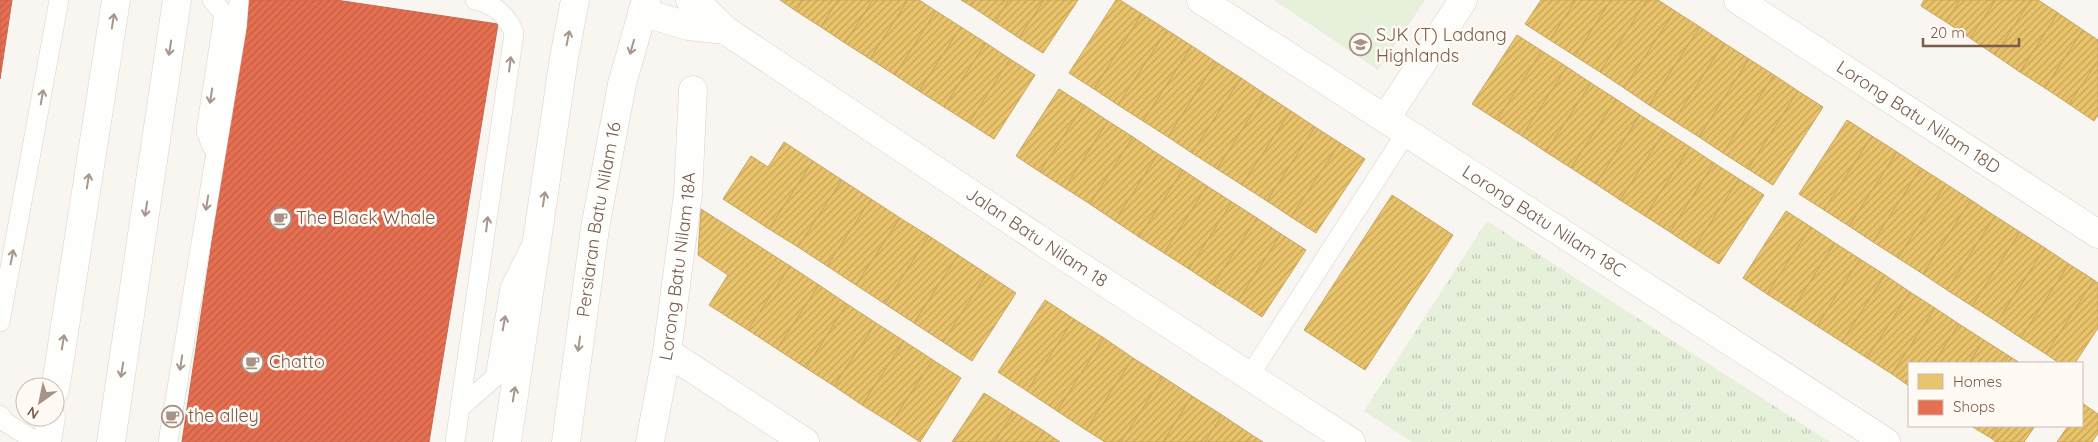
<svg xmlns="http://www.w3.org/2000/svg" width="2098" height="442" font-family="Quicksand,sans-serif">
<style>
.grass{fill:url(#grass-tufts)}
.garden{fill:#e7f0db}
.homes{fill:url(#homes-hatch);stroke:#c8a561}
.shops{fill:url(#shops-hatch);stroke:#c66950}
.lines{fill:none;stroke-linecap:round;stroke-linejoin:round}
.service-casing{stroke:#d7d1cb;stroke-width:20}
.minor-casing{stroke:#d7d1cb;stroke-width:29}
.tertiary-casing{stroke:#d7d1cb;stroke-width:29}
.service{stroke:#fefefd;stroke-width:19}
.minor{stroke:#fefefd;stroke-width:28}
.tertiary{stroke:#fefefd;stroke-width:28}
.oneway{stroke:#a8958b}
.labels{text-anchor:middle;stroke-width:5;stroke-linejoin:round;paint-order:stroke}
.poi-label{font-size:18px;fill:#7a5c4d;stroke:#fffaf3;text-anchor:start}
.street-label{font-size:18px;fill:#7a5c4d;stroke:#fffaf3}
</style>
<defs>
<pattern id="grass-tufts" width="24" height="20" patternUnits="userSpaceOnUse" patternTransform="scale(1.25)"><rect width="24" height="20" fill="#e7f0db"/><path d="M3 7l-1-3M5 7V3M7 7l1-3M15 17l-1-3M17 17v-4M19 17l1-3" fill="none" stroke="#c0c6b4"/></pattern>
<pattern id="homes-hatch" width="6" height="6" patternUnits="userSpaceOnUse" patternTransform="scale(1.25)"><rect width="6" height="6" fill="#e9c46a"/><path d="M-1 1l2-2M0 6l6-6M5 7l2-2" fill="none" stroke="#c2a259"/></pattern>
<pattern id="shops-hatch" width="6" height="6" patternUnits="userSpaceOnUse" patternTransform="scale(1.25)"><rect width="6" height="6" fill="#e76f51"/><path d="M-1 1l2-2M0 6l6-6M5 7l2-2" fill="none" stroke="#c05e45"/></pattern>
</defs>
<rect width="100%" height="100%" fill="#f9f5f0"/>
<polygon class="grass" points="1487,221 1830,442 1412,442 1364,411"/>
<polygon class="garden" points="1274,0 1425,0 1378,70"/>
<g class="homes">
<polygon points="780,0 803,0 796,11"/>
<polygon points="803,0 838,0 821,27 796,11"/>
<polygon points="838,0 873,0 845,43 821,27"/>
<polygon points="873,0 908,0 870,59 845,43"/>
<polygon points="908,0 919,0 936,11 895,75 870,59"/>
<polygon points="961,0 975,0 971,6"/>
<polygon points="975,0 1009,0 995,22 971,6"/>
<polygon points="1009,0 1044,0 1019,38 995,22"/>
<polygon points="1044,0 1078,0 1043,53 1019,38"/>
<polygon points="1116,0 1120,0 1142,14 1094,89 1069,73"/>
<polygon points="1541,0 1576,0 1550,40 1525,24"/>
<polygon points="1576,0 1611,0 1575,56 1550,40"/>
<polygon points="1611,0 1647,0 1600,72 1575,56"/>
<polygon points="1647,0 1658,0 1675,11 1624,88 1600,72"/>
<polygon points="1924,0 1960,0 1946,22 1921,6"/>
<polygon points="1960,0 1996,0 1970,38 1946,22"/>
<polygon points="1996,0 2031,0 1995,55 1970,38"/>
<polygon points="2031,0 2038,0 2058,13 2020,72 1995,55"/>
<polygon points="936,11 961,27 919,91 895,75"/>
<polygon points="1675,11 1700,27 1649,105 1624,88"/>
<polygon points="2058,13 2083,30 2045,88 2020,72"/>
<polygon points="1142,14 1167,30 1118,105 1094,89"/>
<polygon points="961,27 986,43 944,107 919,91"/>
<polygon points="1700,27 1724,43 1674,121 1649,105"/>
<polygon points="1167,30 1192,46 1143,121 1118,105"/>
<polygon points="2083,30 2098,40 2098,61 2069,104 2045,88"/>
<polygon points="1517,35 1542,51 1497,120 1472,104"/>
<polygon points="986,43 1010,59 969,123 944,107"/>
<polygon points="1724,43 1749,59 1699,137 1674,121"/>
<polygon points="1192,46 1216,62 1168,137 1143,121"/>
<polygon points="1542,51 1567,67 1522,136 1497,120"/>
<polygon points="1010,59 1035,75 994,139 969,123"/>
<polygon points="1749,59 1774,75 1723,153 1699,137"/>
<polygon points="2098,61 2098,115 2094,121 2069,104"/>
<polygon points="1216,62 1241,78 1192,153 1168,137"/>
<polygon points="1567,67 1591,83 1546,152 1522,136"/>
<polygon points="1774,75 1798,91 1748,169 1723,153"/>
<polygon points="1241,78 1265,94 1217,169 1192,153"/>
<polygon points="1591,83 1616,99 1571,168 1546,152"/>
<polygon points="1059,89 1084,105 1040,172 1016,156"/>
<polygon points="1798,91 1823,107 1773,185 1748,169"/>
<polygon points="1265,94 1291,111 1242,185 1217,169"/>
<polygon points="1616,99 1640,115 1596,184 1571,168"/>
<polygon points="1084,105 1108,121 1065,188 1040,172"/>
<polygon points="1291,111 1315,127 1267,201 1242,185"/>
<polygon points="1640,115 1665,131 1620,200 1596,184"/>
<polygon points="1847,120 1872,136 1824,210 1799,194"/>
<polygon points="1108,121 1133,137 1090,204 1065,188"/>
<polygon points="1315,127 1340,143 1291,217 1267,201"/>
<polygon points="1665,131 1690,147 1645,216 1620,200"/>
<polygon points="1872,136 1897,152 1849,226 1824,210"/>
<polygon points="1133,137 1158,154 1115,221 1090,204"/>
<polygon points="784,142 813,161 769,229 723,199 751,156 768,167"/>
<polygon points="1340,143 1365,159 1316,233 1291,217"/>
<polygon points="1690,147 1714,163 1670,232 1645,216"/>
<polygon points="1897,152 1921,168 1873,242 1849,226"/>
<polygon points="1158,154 1183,170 1139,237 1115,221"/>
<polygon points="813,161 842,180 798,247 769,229"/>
<polygon points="1714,163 1739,179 1694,248 1670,232"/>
<polygon points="1921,168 1946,184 1898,258 1873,242"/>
<polygon points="1183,170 1207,186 1164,253 1139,237"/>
<polygon points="1739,179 1764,195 1719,264 1694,248"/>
<polygon points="842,180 871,199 827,266 798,247"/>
<polygon points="1946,184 1971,200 1923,274 1898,258"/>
<polygon points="1207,186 1232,202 1189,269 1164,253"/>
<polygon points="1392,195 1453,235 1365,370 1304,330"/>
<polygon points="871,199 900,218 856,285 827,266"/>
<polygon points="1971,200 1995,216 1947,290 1923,274"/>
<polygon points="1232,202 1257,218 1213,285 1189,269"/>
<polygon points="701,209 790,266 748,330 709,305 728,275 698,255"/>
<polygon points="1786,211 1811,227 1767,294 1743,278"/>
<polygon points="1995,216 2020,232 1972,306 1947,290"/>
<polygon points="900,218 929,236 885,304 856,285"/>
<polygon points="1257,218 1281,234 1238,301 1213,285"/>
<polygon points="1811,227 1835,243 1792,310 1767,294"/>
<polygon points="2020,232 2045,248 1997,322 1972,306"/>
<polygon points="1281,234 1306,250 1262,317 1238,301"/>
<polygon points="929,236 958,255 914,323 885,304"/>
<polygon points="1835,243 1860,259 1817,326 1792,310"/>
<polygon points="2045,248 2069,264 2021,338 1997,322"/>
<polygon points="958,255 987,274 943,342 914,323"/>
<polygon points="1860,259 1885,275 1842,342 1817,326"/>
<polygon points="2069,264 2094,280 2046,354 2021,338"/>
<polygon points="790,266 819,285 777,349 748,330"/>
<polygon points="987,274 1016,293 972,361 943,342"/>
<polygon points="1885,275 1910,292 1867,358 1842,342"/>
<polygon points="2094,280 2098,283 2098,328 2075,363 2059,363 2046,354"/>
<polygon points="819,285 847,304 806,368 777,349"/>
<polygon points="1910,292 1935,308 1892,374 1867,358"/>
<polygon points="1045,300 1074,319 1027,391 998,372"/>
<polygon points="847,304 876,323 834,386 806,368"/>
<polygon points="1935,308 1959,324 1934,363 1909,363 1909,386 1892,374"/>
<polygon points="1074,319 1104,338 1057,411 1027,391"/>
<polygon points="876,323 904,341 862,405 834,386"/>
<polygon points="1959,324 1984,340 1969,363 1934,363"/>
<polygon points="1104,338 1133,358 1086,430 1057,411"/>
<polygon points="1984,340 2009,356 2004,363 1969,363"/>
<polygon points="904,341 933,360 891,423 862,405"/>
<polygon points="2009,356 2020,363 2004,363"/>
<polygon points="1133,358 1163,377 1121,442 1105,442 1086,430"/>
<polygon points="933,360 961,378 920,442 891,423"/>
<polygon points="1163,377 1192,396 1163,442 1121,442"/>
<polygon points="984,393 1014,412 994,442 952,442"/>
<polygon points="1192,396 1222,415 1205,442 1163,442"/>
<polygon points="2082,403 2098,414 2098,433 2092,442 2057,442 2068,426 2082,426"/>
<polygon points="1014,412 1044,431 1036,442 994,442"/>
<polygon points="1222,415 1252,435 1247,442 1205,442"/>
<polygon points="1971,426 1999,426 1991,438"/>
<polygon points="1999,426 2035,426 2024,442 1996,442 1991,438"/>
<polygon points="1044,431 1060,442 1036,442"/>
<polygon points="1252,435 1263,442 1247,442"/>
</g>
<g class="shops">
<polygon points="0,0 12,0 0,79"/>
<polygon points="248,0 336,0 498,24 429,442 182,442"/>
</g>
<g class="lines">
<defs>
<g id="service">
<polyline points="212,147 206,131 224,14 212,0"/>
<polyline points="0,322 59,0"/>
<polyline points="1250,375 1406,133"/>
<polyline points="460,408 495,377 510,288 531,246"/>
<polyline points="0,415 5,422 37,442"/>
<polyline points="168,442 237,26 239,0"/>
<path d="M455 442 514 33C507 15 494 4 475 0"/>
</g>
<g id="minor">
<path id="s1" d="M690 0 698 3 725 30 1055 250 1351 442"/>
<path id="s2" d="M1201 0 1886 442"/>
<path id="s3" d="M1738 0 2098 234"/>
<polyline points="642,12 688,26 725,30"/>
<polyline points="1386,118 1463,0"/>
<polyline points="667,352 805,442"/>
<polyline points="55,390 116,0"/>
<polyline points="47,442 51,417"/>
<polyline points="111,442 177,0"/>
<path id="s4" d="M650 442 667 352 688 194 693 90"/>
</g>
<g id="tertiary">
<polyline points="507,442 564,58 575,0"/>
<path id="s5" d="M566 442 595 228 622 84 646 0"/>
</g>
</defs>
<use href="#service" class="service-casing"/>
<use href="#minor" class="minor-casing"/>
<use href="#tertiary" class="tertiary-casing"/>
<use href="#service" class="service"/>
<use href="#minor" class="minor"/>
<use href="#tertiary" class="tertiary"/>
</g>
<defs><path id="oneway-shaft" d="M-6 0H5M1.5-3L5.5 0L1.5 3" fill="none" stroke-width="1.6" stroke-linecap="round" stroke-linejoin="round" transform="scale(1.25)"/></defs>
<g class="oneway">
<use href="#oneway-shaft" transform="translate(113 21) rotate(-81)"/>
<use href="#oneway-shaft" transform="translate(568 38) rotate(-79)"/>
<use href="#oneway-shaft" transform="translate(632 47) rotate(106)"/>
<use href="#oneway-shaft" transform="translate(170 48) rotate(99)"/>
<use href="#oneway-shaft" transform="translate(510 64) rotate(-83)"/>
<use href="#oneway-shaft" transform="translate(211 96) rotate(99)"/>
<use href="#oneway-shaft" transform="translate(42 97) rotate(-80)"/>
<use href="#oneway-shaft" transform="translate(88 181) rotate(-81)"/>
<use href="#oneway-shaft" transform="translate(544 199) rotate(-81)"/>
<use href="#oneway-shaft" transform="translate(207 203) rotate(99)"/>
<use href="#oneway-shaft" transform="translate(146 209) rotate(99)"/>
<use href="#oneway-shaft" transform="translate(487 224) rotate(-83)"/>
<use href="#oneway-shaft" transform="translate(12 257) rotate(-79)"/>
<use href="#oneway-shaft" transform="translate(504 323) rotate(-80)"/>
<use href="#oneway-shaft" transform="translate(63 342) rotate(-81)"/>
<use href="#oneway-shaft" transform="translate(579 344) rotate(98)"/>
<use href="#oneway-shaft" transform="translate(181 363) rotate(99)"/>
<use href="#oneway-shaft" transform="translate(122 370) rotate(99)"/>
<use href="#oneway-shaft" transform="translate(514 394) rotate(-81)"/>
</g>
<defs>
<symbol id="school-ring" viewBox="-11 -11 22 22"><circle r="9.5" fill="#fffaf3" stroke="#a69286" stroke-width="1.5"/><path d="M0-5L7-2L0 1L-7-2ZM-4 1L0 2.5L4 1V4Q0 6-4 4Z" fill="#a69286"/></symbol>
<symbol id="cafe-ring" viewBox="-11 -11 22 22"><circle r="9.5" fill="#fffaf3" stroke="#a69286" stroke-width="1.5"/><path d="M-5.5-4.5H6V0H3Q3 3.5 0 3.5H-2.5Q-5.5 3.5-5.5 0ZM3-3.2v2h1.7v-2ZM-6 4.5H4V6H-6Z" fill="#a69286"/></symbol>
</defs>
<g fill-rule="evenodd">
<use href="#school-ring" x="1348" y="32" width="25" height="25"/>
<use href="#cafe-ring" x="268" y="206" width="25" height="25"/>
<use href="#cafe-ring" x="240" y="350" width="25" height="25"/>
<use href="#cafe-ring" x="160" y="404" width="25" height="25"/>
</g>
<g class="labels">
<g class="poi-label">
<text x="1376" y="41">SJK (T) Ladang<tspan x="1376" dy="21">Highlands</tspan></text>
<text x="296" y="224">The Black Whale</text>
<text x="269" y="368">Chatto</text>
<text x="188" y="422">the alley</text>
</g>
<g class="street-label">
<text dy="6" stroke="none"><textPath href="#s3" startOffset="215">Lorong Batu Nilam 18D</textPath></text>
<text dy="6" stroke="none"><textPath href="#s5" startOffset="225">Persiaran Batu Nilam 16</textPath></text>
<text dy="6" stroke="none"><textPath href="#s2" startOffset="408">Lorong Batu Nilam 18C</textPath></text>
<text dy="6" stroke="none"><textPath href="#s1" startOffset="421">Jalan Batu Nilam 18</textPath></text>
<text dy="6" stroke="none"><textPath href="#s4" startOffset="178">Lorong Batu Nilam 18A</textPath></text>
</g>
</g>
<rect x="1908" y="362" width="175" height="65" fill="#fffaf3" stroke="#cabbb1"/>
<rect x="1918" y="374" width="25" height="15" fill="#e9c46a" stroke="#cabbb1"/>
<text x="1953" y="387" font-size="15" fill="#7a5c4d">Homes</text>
<rect x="1918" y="400" width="25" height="15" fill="#e76f51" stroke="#cabbb1"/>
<text x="1953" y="412" font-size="15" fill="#7a5c4d">Shops</text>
<g transform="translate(40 402) rotate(213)"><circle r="24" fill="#fffaf3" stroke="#cabbb1"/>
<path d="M0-4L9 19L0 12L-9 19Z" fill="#a69286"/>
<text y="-8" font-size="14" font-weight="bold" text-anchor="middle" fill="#7a5c4d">N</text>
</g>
<path d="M1923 38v8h96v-8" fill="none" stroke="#7a5c4d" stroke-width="2.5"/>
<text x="1930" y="38" font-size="15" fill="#7a5c4d" stroke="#fffaf3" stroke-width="4" paint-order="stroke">20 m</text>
</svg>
